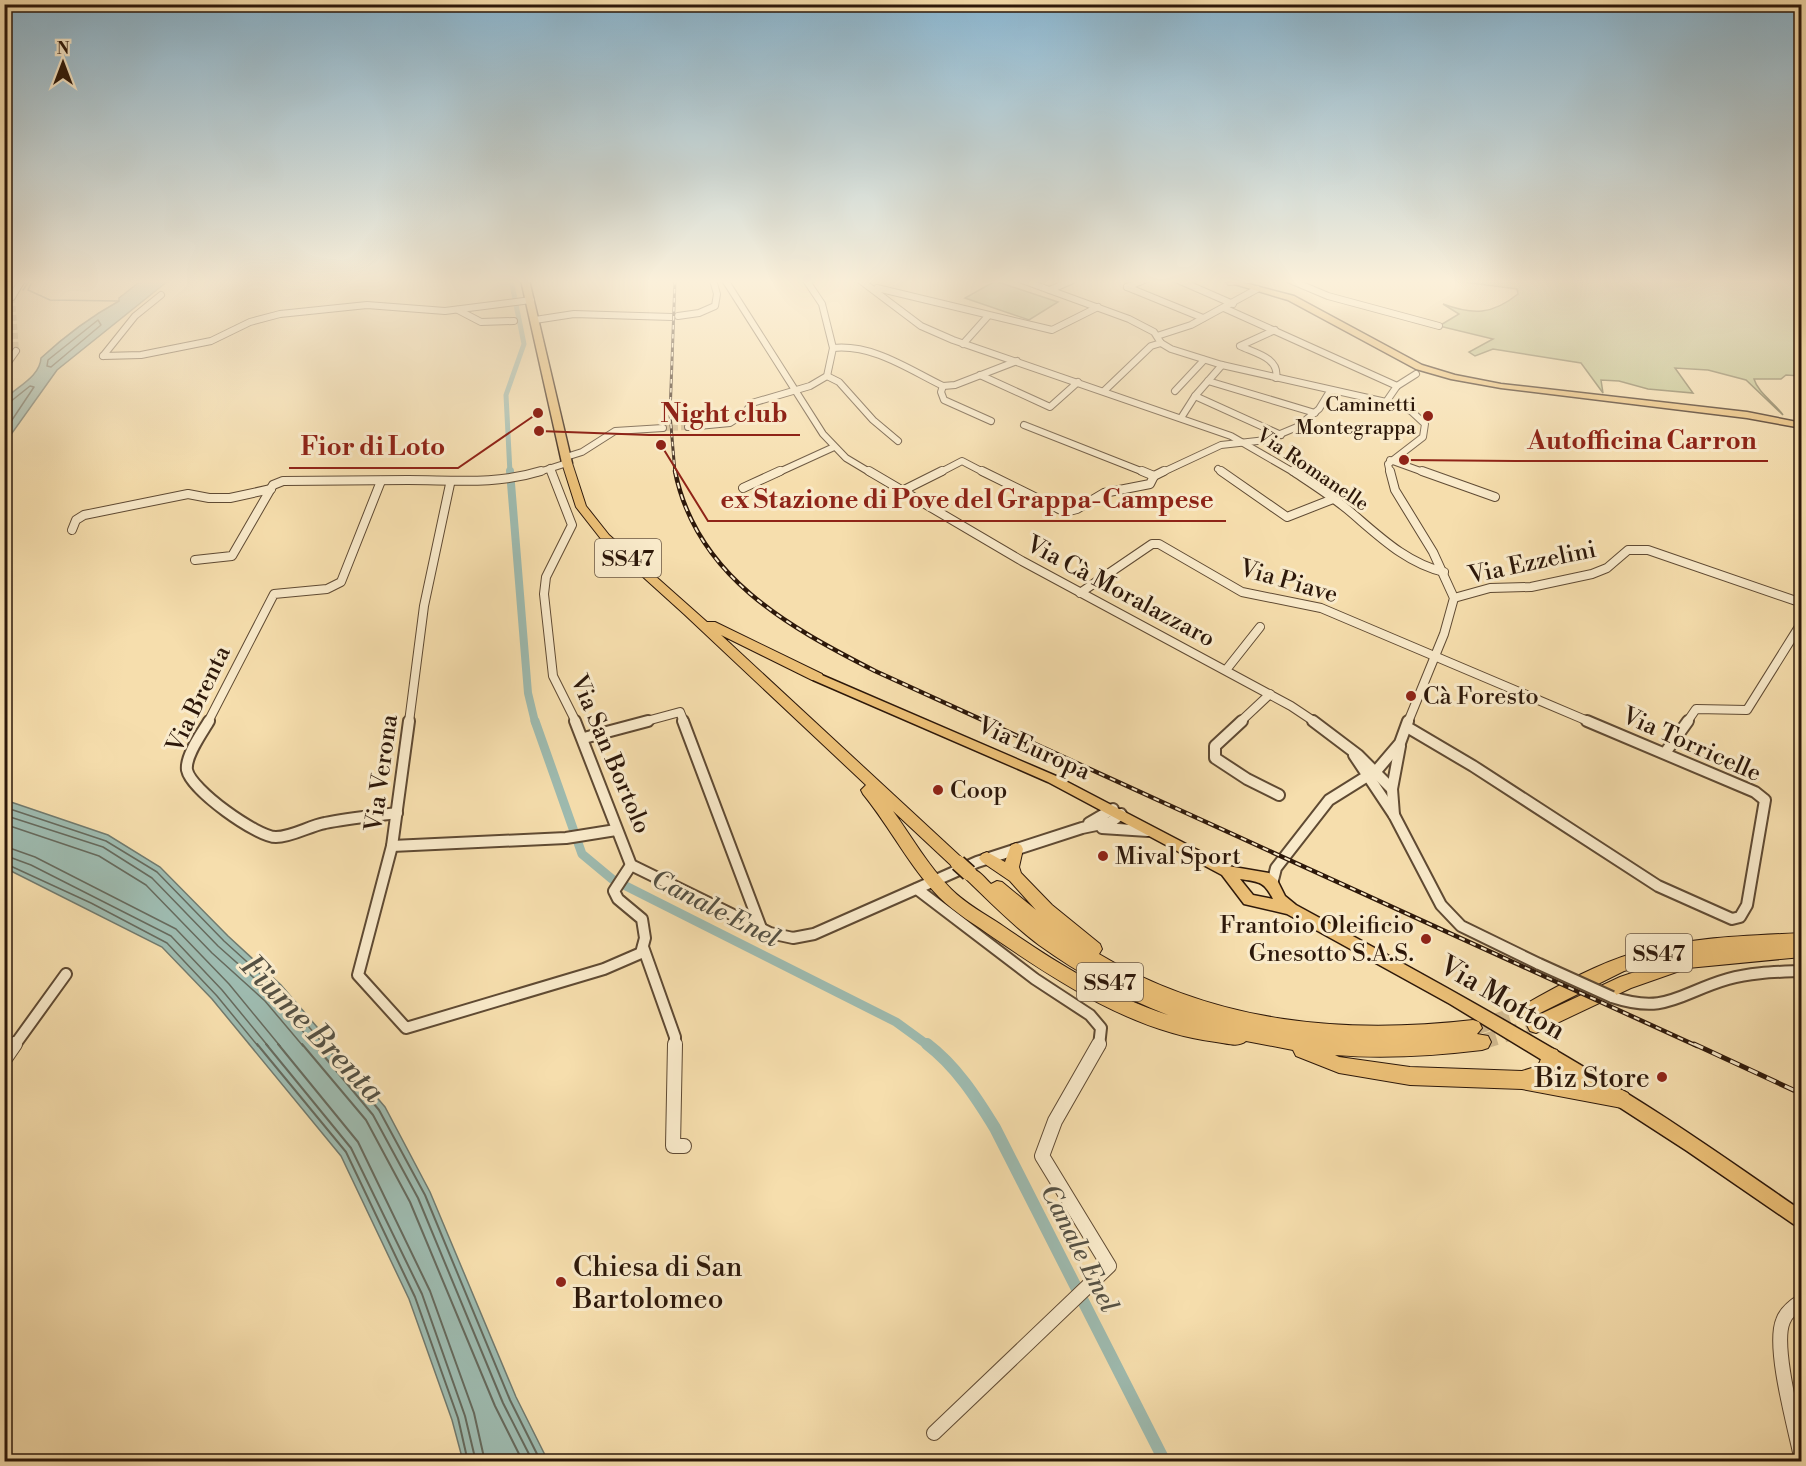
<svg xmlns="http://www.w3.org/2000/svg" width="1806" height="1466" font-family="'Libre Bodoni',serif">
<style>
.green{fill:#bcc18a;stroke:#746c4a;stroke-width:1.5}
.water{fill:#9ebbb0;stroke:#717a6e;stroke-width:1.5}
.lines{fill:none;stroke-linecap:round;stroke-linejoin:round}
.shore-far1{stroke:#666a5d;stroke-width:1.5}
.shore{stroke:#666a5d;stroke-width:2}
.stream{stroke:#717a6e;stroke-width:1.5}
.canal-far3{stroke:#9ebbb0;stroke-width:5}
.canal-far2{stroke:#9ebbb0;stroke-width:8}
.canal-far1{stroke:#9ebbb0;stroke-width:9}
.canal{stroke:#9ebbb0;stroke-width:12}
.minor-tunnel{stroke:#ceb68c;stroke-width:6;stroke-dasharray:6 3;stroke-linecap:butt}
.highway-tunnel{stroke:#ceb68c;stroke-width:15;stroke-dasharray:15 8;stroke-linecap:butt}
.minor-far3-casing{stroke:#5f4a33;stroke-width:8}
.minor-far2-casing{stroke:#5f4a33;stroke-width:10}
.minor-far1-casing{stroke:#5f4a33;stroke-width:14}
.minor-casing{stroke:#5f4a33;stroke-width:16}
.major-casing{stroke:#2d180a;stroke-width:3}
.highway-casing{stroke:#2d180a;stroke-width:2}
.minor-far3{stroke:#f9eaca;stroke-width:6}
.minor-far2{stroke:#f9eaca;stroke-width:8}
.minor-far1{stroke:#f9eaca;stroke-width:10}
.minor{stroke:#f9eaca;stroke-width:14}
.major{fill:#ebbf76;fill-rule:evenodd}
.highway{fill:#ebbf76;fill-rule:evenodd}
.rail-far2-casing{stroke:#2d180a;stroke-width:3}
.rail-far1-casing{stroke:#2d180a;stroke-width:4.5}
.rail-casing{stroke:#2d180a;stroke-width:5}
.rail-far2{stroke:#f9eaca;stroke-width:1.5;stroke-dasharray:4.5;stroke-linecap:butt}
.rail-far1{stroke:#f9eaca;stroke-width:2;stroke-dasharray:6;stroke-linecap:butt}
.rail{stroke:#f9eaca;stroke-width:3;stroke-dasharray:10;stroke-linecap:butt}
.minor-bridge-casing{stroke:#5f4a33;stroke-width:14;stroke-linecap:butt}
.highway-bridge-casing{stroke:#2d180a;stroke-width:18;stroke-linecap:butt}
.minor-bridge{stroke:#f9eaca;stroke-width:10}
.highway-bridge{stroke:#ebbf76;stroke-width:15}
.poi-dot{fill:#8f2418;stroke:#f9eaca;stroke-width:2}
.labels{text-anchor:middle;stroke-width:6;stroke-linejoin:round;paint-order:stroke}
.far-poi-label{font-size:20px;fill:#2d180a;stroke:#f9eaca;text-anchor:end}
.far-street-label{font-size:20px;fill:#2d180a;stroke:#f9eaca}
.shield{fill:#f9eaca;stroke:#6a5744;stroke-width:1.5}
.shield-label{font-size:22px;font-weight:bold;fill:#2d180a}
.street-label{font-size:24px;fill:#2d180a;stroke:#f9eaca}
.poi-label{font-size:24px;fill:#2d180a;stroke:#f9eaca;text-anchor:start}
.water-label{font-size:26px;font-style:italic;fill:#555144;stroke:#f9eaca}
.near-street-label{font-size:28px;fill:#2d180a;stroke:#f9eaca}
.near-poi-label{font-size:28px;fill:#2d180a;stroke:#f9eaca;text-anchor:end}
.near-water-label{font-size:32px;font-style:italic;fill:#555144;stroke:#f9eaca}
.leader{fill:none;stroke:#8f2418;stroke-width:2}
.callout-dot{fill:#8f2418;stroke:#f9eaca;stroke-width:2}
.callout-label{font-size:26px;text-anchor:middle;font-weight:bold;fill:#8f2418;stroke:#f9eaca;stroke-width:6;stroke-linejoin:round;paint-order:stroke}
</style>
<rect width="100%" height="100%" fill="#f6dead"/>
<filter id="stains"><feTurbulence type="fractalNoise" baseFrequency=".00333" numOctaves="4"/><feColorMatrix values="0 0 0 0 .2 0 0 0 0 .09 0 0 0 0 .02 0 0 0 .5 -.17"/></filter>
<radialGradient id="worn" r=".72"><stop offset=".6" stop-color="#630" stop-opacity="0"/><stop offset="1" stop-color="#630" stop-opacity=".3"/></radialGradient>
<g class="green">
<path d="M1448 280H1801V376L1786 375 1781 379H1754C1758 393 1775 403 1783 415L1746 380 1708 370 1675 368 1693 393 1648 389 1619 381 1601 380 1603 393 1581 363 1493 349 1475 356 1469 352 1493 339 1439 326 1459 314 1443 304C1473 315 1492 315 1518 294L1517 289Z"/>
<polygon points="995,281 1058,302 1029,320 965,298"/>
</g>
<g class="water">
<path d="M142 280H169L57 370 5 443V399C16 387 40 377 41 358 66 335 90 317 119 301V298Z"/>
<polygon points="5,800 108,835 160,867 228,936 281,985 347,1062 385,1107 430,1192 516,1397 548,1461 463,1461 452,1420 409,1299 341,1156 212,999 162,947 5,868"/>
</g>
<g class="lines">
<g class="shore-far1">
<polygon points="98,320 101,325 51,367 47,366 48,360"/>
<polyline points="4,403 10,402 30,386 34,387 4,432"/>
<polyline points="4,807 106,841 157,872 224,941 277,989 325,1046"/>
<polyline points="4,815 103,847 152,878 218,946 272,994 315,1046"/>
<polyline points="4,824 99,856 146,885 212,953 265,1001 303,1046"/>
<polyline points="4,846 35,857 176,929 229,984 280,1046"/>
<polyline points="4,855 31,865 171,936 222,990 268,1046"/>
<polyline points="4,863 91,903 167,943 217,996 258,1046"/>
</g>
<g class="shore">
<polyline points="257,1044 346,1152 415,1297 458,1418 468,1462"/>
<polyline points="266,1044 351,1148 422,1294 465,1416 476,1462"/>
<polyline points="278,1044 358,1142 430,1291 474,1413 485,1462"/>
<polyline points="302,1044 366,1120 410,1202 495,1406 523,1462"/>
<polyline points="314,1044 373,1115 418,1198 503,1403 533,1462"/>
<polyline points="324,1044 379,1110 425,1195 510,1400 541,1462"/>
</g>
<g class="stream">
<polyline points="33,280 28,290 50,300 119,301"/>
<polyline points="4,281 18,282"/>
<polyline points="23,290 27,284 24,283"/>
</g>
<polyline class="canal-far3" points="510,473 506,395 524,344 511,280"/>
<polyline class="canal-far2" points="510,471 528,693 535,722"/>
<polyline class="canal-far1" points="535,721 582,854 612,879 896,1022 929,1046"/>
<path class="canal" d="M927 1044C956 1066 976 1097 995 1128L1165 1462"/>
<g class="minor-tunnel">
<polyline points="12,297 16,351"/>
<polyline points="663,428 688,427"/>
</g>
<g class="highway-tunnel">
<polyline points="1473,1028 1528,1011"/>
<polyline points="1482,1042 1536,1025"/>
</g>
<defs>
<g id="minor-far3">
<polyline points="725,280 823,434 846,458 871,473"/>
<polyline points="860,280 921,326 953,340 1231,436 1295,473"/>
<polyline points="1022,280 1129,319 1154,332 1161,343 1171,349 1222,365 1386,402 1411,411 1425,424 1423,437 1388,464 1390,473"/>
<polyline points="1178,280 1233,304"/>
<polyline points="1290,280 1328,296 1439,326"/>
<polyline points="1230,282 1249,280"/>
<polyline points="1127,287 1203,318"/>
<polyline points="1127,287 1144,280"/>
<polyline points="877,288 1052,330 1098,307"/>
<polyline points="1050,290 1073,280"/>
<polyline points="12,297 22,280"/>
<polyline points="1224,308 1397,386"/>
<polyline points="458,310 481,322 514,321"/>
<polyline points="678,316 699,313 715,306 717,294 713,280"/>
<polyline points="535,320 574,314 672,317"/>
<path d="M1275 330 1240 346C1255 353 1280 358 1276 378"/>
<polyline points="1157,336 1191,325 1257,289"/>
<polyline points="963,344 988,316"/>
<path d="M833 348C873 344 908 369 943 386L955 385 1017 361"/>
<polyline points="103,356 141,355 211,341 250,322 280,314 367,305 445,311 531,300"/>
<polyline points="103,356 135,316 161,295"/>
<polyline points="4,368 16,351"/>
<polyline points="980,375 1050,407 1078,382"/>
<polyline points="827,376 839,382 873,420 898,441"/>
<polyline points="1208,381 1315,413"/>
<polyline points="943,386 941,392 944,400 991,421"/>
<polyline points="1104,391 1151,346 1161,343"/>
<polyline points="1175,391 1204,360"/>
<polyline points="1195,396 1281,435"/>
<polyline points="1386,402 1397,386 1416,374"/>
<polyline points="1181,418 1195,396 1222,365"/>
<polyline points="1024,425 1146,473"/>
<polyline points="688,427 730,423 744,414 752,403 810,386 827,376 833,348 822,304 806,280"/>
<polyline points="566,457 582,452 615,431 663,428"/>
<polyline points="1390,460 1426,473"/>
<polyline points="550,468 552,473"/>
<polyline points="1218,469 1223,473"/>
<polyline points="536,473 567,463"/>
<polyline points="777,473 834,447"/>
<polyline points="939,473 962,461 985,473"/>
<polyline points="1161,473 1221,445 1266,440 1297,427 1319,409 1330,391"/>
</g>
<g id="minor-far2">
<polyline points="551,471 572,525 546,577 544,594 553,676 576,722"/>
<polyline points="869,471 1022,561 1291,706 1315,722"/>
<polyline points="982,471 1065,512 1077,509 1104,493 1150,484 1154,476"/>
<polyline points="1142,471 1154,476"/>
<polyline points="1221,471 1287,517 1333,499"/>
<path d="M1293 471C1311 483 1330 495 1347 509 1377 534 1405 563 1444 572"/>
<polyline points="1390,471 1395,490 1433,552 1454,598 1444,634 1408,722"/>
<polyline points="1422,471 1495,497"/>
<polyline points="1154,476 1164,471"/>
<polyline points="743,488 780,471"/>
<polyline points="900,492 942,471"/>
<polyline points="72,530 76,520 84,515 188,494 209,498 230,498 271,489"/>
<path d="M195 560 232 556 273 485 283 481C325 481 366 480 408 480 454 480 496 485 541 471"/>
<polyline points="1080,593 1152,544 1159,544 1242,592 1321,608 1590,722"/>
<polyline points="1454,598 1490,588 1531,587 1592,574 1607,568 1628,550 1648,550 1802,603"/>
<polyline points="1226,670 1260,627"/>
<polyline points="208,722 274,594 327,589 341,582 381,481"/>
<polyline points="409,722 424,606 450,484"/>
<polyline points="643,722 680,712 684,722"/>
<polyline points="1240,722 1270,694"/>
<polyline points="1687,722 1696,709 1747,710 1802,622"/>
</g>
<g id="minor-far1">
<path d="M209 721C202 733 185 756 187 770 191 790 257 837 276 837 292 837 309 826 325 823 348 818 373 816 397 813"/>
<polyline points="409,721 392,846 566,838 616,830"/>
<polyline points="575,721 631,865 770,933 793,938 814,934 977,862 1082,828 1111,822 1121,814"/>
<polyline points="683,721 761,928"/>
<polyline points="1242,721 1215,746 1215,758 1247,779 1279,795"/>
<polyline points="1313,721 1358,755 1392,789"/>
<polyline points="1407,727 1473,766 1658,886 1732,919 1740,917 1747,905 1765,800 1755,792 1587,721"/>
<polyline points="584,738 648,721"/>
<polyline points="1665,753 1688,721"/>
<polyline points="1354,755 1394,815 1441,905 1461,926 1539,964"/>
<polyline points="1394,815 1392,789 1400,746"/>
<polyline points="1089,823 1113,809"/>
<polyline points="1102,828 1148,831"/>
<polyline points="392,846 358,975 406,1028 604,969 641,953 645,938 642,919 618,899 614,891 631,865"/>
<polyline points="1272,884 1276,868 1329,800 1377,770 1400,743 1408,721"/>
<polyline points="917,889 1035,979 1090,1015 1101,1028 1099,1046"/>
<polyline points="643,947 675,1037 675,1046"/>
<path d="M1612 997C1667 1015 1679 993 1728 979 1752 972 1777 972 1802 971"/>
<polyline points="14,1046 66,974"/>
</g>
<g id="minor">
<polyline points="675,1044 673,1146 684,1146"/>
<polyline points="4,1060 15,1044"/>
<path d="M1802 1301C1794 1306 1786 1312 1783 1321 1772 1347 1796 1431 1802 1461"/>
<polyline points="934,1433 1109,1266 1042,1156 1055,1121 1099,1044"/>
</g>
<g id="major">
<polygon points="521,280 529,280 572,463 570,465 567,466 562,463"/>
<polygon points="1221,280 1233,280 1294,296 1422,365 1455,375 1501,384 1747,412 1802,423 1802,428 1747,418 1501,388 1451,379 1416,369 1288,300"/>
<path d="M817 673 1056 776 1228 866 1269 873 1277 880 1285 896 1296 905C1408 966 1520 1027 1628 1094 1688 1131 1744 1171 1802 1211V1230L1687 1151 1616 1105 1450 1004 1287 914 1244 904 1222 875 1048 782 813 680 811 677 813 674ZM1240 879C1259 882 1264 881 1273 899L1253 895Z"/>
</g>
<g id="highway">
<path d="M567 460 572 463 586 506 609 535 707 622H715L822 674 823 677 822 680H812L721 635 963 859 966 863 963 867 958 869 953 867 893 811C912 837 928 866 951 889 966 904 985 914 1003 926 1055 962 1108 995 1168 1015 1122 997 1079 974 1039 945 1012 925 988 900 964 877L961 873 964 869C975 865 983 876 991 884L997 881 1002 882 1036 910 1010 881 982 862 979 858 982 854 987 852 1005 862 1011 845 1016 843 1021 845 1023 849 1019 867 1021 873 1052 905 1100 944 1102 949 1099 954C1214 1023 1343 1035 1473 1020L1479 1022 1482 1028 1477 1034 1488 1036 1491 1042 1488 1048 1482 1050C1433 1056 1385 1059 1335 1055L1339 1057 1410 1067 1522 1071 1538 1066 1545 1050 1551 1048 1557 1050 1560 1056 1551 1077 1622 1090 1628 1093 1631 1099 1628 1105 1622 1108 1522 1089 1410 1085 1339 1073 1296 1056 1293 1050 1246 1041C1238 1048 1226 1043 1216 1042 1134 1032 1060 983 994 938 976 925 955 913 939 897 909 866 890 827 863 794L861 790 866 785 684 614 601 539 576 507 562 463Z"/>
<path d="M1802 933V957L1688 968 1631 988 1536 1033 1530 1031 1527 1025 1530 1019 1620 977 1679 957 1624 971 1528 1019 1522 1016 1520 1011 1522 1006C1558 986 1594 965 1634 953 1688 937 1745 936 1802 933Z"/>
</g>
</defs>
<use href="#minor-far3" class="minor-far3-casing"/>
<use href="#minor-far2" class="minor-far2-casing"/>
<use href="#minor-far1" class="minor-far1-casing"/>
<use href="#minor" class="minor-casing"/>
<use href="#major" class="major-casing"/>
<use href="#highway" class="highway-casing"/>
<use href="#minor-far3" class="minor-far3"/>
<use href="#minor-far2" class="minor-far2"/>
<use href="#minor-far1" class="minor-far1"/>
<use href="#minor" class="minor"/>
<use href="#major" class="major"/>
<use href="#highway" class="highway"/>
<defs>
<polyline id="rail-far2" points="675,280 670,414 675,473"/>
<path id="rail-far1" d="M675 471C696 576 787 626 875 671L1697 1046"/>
<polyline id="rail" points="1694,1044 1802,1094"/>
</defs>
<use href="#rail-far2" class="rail-far2-casing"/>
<use href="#rail-far1" class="rail-far1-casing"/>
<use href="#rail" class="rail-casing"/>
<use href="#rail-far2" class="rail-far2"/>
<use href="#rail-far1" class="rail-far1"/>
<use href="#rail" class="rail"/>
<defs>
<polyline id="minor-bridge" points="1539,964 1612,997"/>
<polyline id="highway-bridge" points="958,863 969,873"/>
</defs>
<use href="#minor-bridge" class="minor-bridge-casing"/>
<use href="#highway-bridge" class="highway-bridge-casing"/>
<use href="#minor-bridge" class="minor-bridge"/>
<use href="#highway-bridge" class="highway-bridge"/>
</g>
<linearGradient id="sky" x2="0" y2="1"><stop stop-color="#8ab7d2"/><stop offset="0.58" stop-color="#fbf0da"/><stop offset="1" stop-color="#fbf0da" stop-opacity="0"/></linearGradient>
<rect width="1806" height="485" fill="url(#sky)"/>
<g class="poi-dot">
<circle cx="1428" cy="416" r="6"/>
<circle cx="1411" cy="696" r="6"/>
<circle cx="938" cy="790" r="6"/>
<circle cx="1103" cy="856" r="6"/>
<circle cx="1426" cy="939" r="6"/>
<circle cx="1662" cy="1077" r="6"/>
<circle cx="561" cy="1282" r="6"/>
</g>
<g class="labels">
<g class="far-poi-label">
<text x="1416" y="411">Caminetti<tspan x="1416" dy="23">Montegrappa</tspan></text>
</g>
<g class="far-street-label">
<text transform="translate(1313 469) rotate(34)" y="7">Via Romanelle</text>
</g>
<g class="shield">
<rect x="595" y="539" width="66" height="38" rx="4.5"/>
<rect x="1626" y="934" width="66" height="38" rx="4.5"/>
<rect x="1077" y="963" width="66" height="38" rx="4.5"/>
</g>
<g class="shield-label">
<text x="628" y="566">SS47</text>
<text x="1659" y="961">SS47</text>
<text x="1110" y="990">SS47</text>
</g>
<g class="street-label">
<text transform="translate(1532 562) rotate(-12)" y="8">Via Ezzelini</text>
<text transform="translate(1289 581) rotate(16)" y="8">Via Piave</text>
<text transform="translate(1121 591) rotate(28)" y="8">Via Cà Moralazzaro</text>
<text transform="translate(198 699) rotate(-64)" y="8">Via Brenta</text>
<text transform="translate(1692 744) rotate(24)" y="8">Via Torricelle</text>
<text transform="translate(1034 748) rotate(24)" y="8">Via Europa</text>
<text transform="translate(611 754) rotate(67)" y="8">Via San Bortolo</text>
<text transform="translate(381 773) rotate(-82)" y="8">Via Verona</text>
</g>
<g class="poi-label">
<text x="1423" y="704">Cà Foresto</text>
<text x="950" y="798">Coop</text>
<text x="1115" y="864">Mival Sport</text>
<text x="1414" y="933" text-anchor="end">Frantoio Oleificio<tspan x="1414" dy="28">Gnesotto S.A.S.</tspan></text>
</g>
<g class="water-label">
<text transform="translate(716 908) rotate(27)" y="9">Canale Enel</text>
<text transform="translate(1080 1248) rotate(63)" y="9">Canale Enel</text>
</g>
<g class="near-street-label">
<text transform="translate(1503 997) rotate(30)" y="10">Via Motton</text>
</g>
<g class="near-poi-label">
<text x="1650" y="1087">Biz Store</text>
<text x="573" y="1276" text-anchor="start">Chiesa di San<tspan x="573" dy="32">Bartolomeo</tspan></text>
</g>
<g class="near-water-label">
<text transform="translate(313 1028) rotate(46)" y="11">Fiume Brenta</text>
</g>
</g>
<path class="leader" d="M539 431L649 435H800M1404 460L1515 461H1768M538 413L458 468H289M661 445L708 521H1226"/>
<g class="callout-dot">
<circle cx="539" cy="431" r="6"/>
<circle cx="1404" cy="460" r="6"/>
<circle cx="538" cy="413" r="6"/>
<circle cx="661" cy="445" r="6"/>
</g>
<g class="callout-label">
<text x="724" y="422">Night club</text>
<text x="1642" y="449">Autofficina Carron</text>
<text x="373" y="455">Fior di Loto</text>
<text x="967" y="508">ex Stazione di Pove del Grappa-Campese</text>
</g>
<rect width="1806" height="1466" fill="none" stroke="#f6dead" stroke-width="24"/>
<rect x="6" y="6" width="1794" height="1454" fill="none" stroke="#2d180a" stroke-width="3"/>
<rect x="12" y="12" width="1782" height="1442" fill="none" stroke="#2d180a" stroke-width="1.5"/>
<g transform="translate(63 63)" stroke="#f9eaca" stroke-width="4.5" paint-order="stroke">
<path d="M0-4.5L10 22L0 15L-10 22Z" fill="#2d180a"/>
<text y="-9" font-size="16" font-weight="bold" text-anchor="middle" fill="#2d180a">N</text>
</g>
<rect width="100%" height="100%" filter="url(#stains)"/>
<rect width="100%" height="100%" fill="url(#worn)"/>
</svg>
